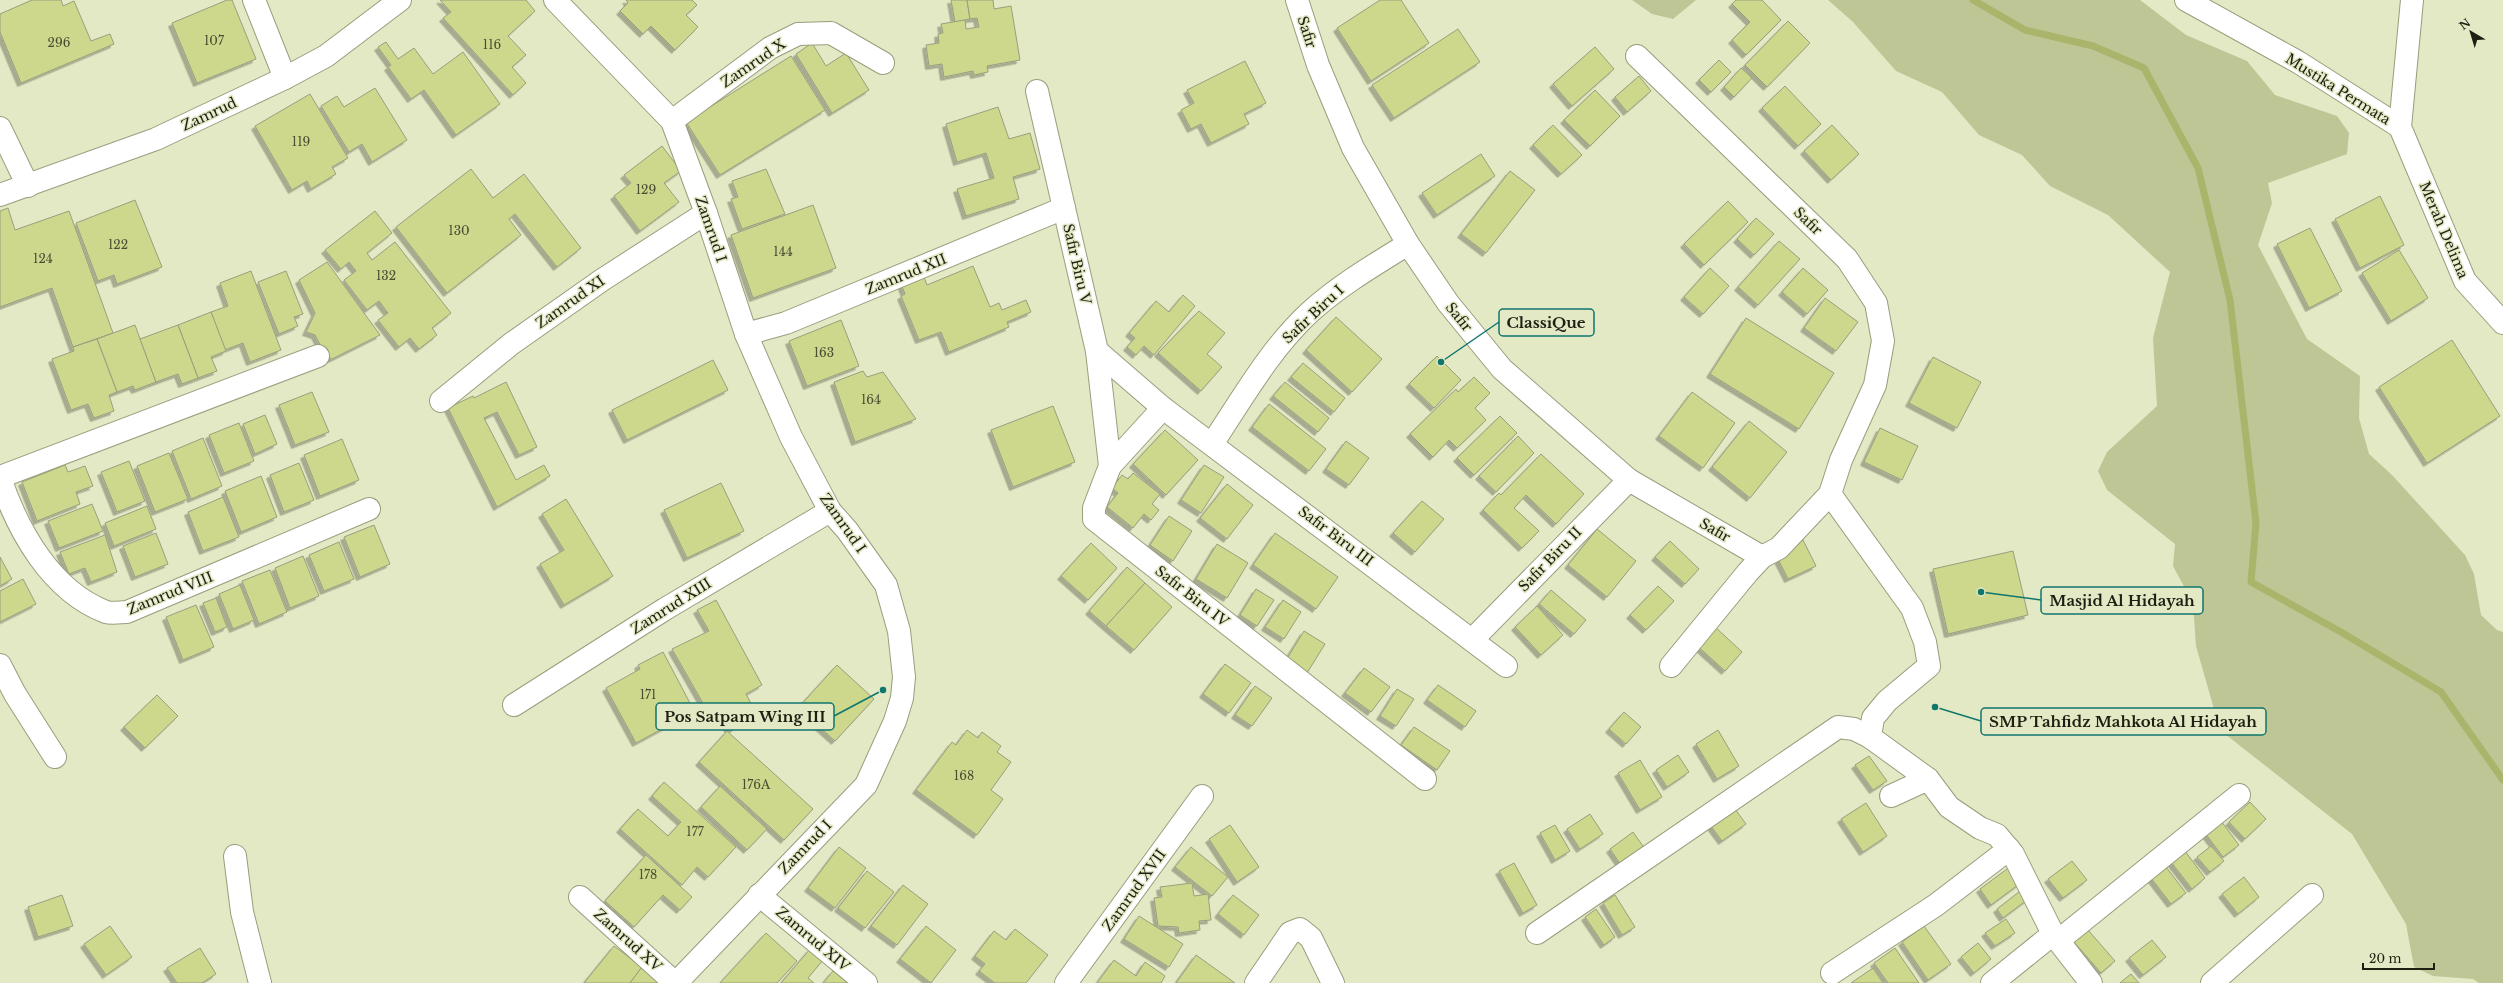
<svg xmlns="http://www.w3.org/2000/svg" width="2503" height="983" font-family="'Libre Baskerville',serif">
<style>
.green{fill:#bec695}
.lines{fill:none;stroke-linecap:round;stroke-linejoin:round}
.stream{stroke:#aab46a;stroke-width:7}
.building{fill:#cdd88d;stroke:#999e7d;filter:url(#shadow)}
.minor-casing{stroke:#989e7d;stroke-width:24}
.minor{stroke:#fff;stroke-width:22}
.labels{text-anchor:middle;stroke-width:3;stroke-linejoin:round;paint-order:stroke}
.number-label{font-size:12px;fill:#494d31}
.street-label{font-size:14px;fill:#1d1f12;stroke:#e3e9c5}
.leader{fill:none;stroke:#0f766e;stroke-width:1.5}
.callout-dot{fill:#0f766e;stroke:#e3e9c5;stroke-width:1.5}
.callout{fill:#e3e9c5;stroke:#0f766e;stroke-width:1.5}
.callout-label{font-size:15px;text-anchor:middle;font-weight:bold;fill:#1d1f12}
</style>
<defs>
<filter id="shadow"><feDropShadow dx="-3.5" dy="3.5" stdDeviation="0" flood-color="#0004"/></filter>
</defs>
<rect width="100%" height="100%" fill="#e3e9c5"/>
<g class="green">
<polygon points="1632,0 1696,0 1673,19 1652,14"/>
<polygon points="1828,0 2140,0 2186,35 2247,61 2275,95 2337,116 2349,133 2347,154 2268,183 2272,203 2258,245 2307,339 2360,376 2359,418 2369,454 2392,475 2465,555 2474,574 2481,615 2497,630 2503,632 2503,983 2479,983 2473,979 2433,976 2414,967 2406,924 2352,834 2220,730 2196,646 2193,603 2173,566 2175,544 2107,490 2098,471 2107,452 2157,406 2153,338 2170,272 2108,215 2050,186 2022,155 1979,135 1942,92 1896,71 1853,22"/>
</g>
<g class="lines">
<polyline class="stream" points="1973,0 2025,30 2093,46 2144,68 2198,168 2230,300 2256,523 2251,582 2341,632 2441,692 2503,780"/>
</g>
<g class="building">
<polygon points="32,0 61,0 63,6 74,1 91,41 110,34 114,44 21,83 0,32 0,14"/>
<polygon points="227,0 232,0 256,59 197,83 172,23"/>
<polygon points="440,0 526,0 535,11 508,36 526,55 512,67 526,83 513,95 443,18 451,12"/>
<polygon points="626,0 692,0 697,5 686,15 698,27 675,50 651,26 643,34 620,11 628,3"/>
<polygon points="951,0 967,0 970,19 955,22"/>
<polygon points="967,0 993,0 994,9 1011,6 1020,60 987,66 988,72 974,75 973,71 944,77 942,64 929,66 926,45 939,43 938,34 943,33 941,24 965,20 966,29 979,27 977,18 970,19"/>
<polygon points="1380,0 1401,0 1429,43 1371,81 1337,28"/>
<polygon points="1736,0 1762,0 1781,20 1746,55 1732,40 1750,22 1732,4"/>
<polygon points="1788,21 1810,43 1767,87 1745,65"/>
<polygon points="1458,29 1480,62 1394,118 1372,85"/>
<polygon points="386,42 398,59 414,48 433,74 463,52 500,104 456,135 424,90 411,99 388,67 391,65 378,47"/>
<polygon points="812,43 826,66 846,53 869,90 832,113 796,54"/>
<polygon points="1595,47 1614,69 1572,106 1553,84"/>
<polygon points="791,56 825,110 720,175 686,122"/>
<polygon points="1719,60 1731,72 1711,92 1699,80"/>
<polygon points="1245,61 1266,103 1244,114 1249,124 1211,143 1201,124 1191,129 1181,110 1194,103 1187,90"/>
<polygon points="1741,68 1752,78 1734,97 1724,87"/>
<polygon points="1639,76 1651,91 1627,112 1615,97"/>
<polygon points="1785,86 1821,124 1798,146 1762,108"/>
<polygon points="375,88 407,140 372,162 362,144 349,152 321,106 337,96 344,107"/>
<polygon points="1595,90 1620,116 1590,146 1564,120"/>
<polygon points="310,94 348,158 332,167 336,174 311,189 307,181 292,190 255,126"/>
<polygon points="998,107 1009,139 1030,133 1040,169 1013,177 1019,199 966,216 957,189 994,178 986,153 957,162 946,124"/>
<polygon points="1553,125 1582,155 1561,174 1533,145"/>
<polygon points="1832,125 1859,154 1831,180 1804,151"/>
<polygon points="662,146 681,171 664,183 679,202 640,231 614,196 631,183 624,175"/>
<polygon points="1481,154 1495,176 1437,215 1422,193"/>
<polygon points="471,169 493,198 524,174 581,248 557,267 515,214 509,219 521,235 447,293 396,227"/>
<polygon points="766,169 785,214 742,229 731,199 738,197 732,181"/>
<polygon points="1510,171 1535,190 1486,253 1461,234"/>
<polygon points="2380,196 2404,245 2360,268 2335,219"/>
<polygon points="135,200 162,267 117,284 114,275 98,281 76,223"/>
<polygon points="1728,201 1748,222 1704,265 1684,244"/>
<polygon points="813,205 836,268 753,298 731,235"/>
<polygon points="8,208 15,230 69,211 113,333 73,347 52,288 0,307 0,211"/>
<polygon points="375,211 392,233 367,253 372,260 395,242 451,313 432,328 437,335 419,349 410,338 399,347 378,320 388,313 379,301 367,310 344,280 356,271 349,262 341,269 325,250"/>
<polygon points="1756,218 1774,234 1754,255 1737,239"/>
<polygon points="2310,228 2342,291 2309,308 2277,244"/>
<polygon points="1779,241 1800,259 1758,305 1738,287"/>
<polygon points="2399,250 2428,298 2391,321 2362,273"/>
<polygon points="327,262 380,335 332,359 326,356 315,335 306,332 315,313 299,280"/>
<polygon points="973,266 990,307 999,303 1002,310 1026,300 1031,312 1007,322 1009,327 949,352 941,332 919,340 901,296 905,294 900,281 922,272 927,285"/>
<polygon points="1710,268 1729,286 1703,314 1684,297"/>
<polygon points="1803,268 1828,290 1807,314 1782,292"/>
<polygon points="251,271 281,350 250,362 243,343 225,350 211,312 228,306 220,283"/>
<polygon points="286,271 303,314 294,317 298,326 279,334 258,282"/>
<polygon points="1183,295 1195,306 1154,355 1144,346 1136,355 1127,347 1135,338 1129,333 1156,301 1169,312"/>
<polygon points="1825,298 1858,322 1836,351 1804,328"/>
<polygon points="1199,311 1225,333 1207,354 1222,367 1201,391 1158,353"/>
<polygon points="211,312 226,351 211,357 217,371 198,378 178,325"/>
<polygon points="1336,317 1382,359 1352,392 1306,350"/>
<polygon points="1746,318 1834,373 1799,429 1710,374"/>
<polygon points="841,320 859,366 807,386 789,341"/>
<polygon points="135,325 156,382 135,390 133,386 117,392 97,339"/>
<polygon points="178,325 198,378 182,384 178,374 156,382 140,339"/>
<polygon points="97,339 117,392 109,395 114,411 94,418 88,404 71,410 52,359 74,351 73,347"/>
<polygon points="2452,340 2500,416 2427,463 2379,387"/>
<polygon points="1437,356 1461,380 1434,408 1409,384"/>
<polygon points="1933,357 1981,382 1957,428 1909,403"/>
<polygon points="713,360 728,390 627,440 612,410"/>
<polygon points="1303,363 1345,398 1334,412 1291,377"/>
<polygon points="863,371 867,377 883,372 916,419 855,442 834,382"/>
<polygon points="1474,377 1490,393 1475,408 1486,420 1457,448 1449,440 1433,457 1410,434 1456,389 1458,392"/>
<polygon points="506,382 537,447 519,455 497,412 484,418 516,480 544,465 550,476 497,507 448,408 473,396 474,398"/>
<polygon points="1285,382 1329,418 1318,432 1273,396"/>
<polygon points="312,392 329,432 295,445 279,405"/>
<polygon points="1692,392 1735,423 1703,468 1659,436"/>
<polygon points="1269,404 1326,449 1309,471 1252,427"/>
<polygon points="1053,406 1075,462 1013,487 991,430"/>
<polygon points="265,415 277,444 255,454 243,424"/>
<polygon points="1500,416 1517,433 1474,475 1457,458"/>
<polygon points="1749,421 1787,452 1750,498 1712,467"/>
<polygon points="239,423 254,461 224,473 209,435"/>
<polygon points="1880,428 1918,446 1902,480 1864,462"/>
<polygon points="1165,430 1198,460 1166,495 1133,464"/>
<polygon points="1518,436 1534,453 1496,492 1479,476"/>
<polygon points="203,438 222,486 191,499 172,451"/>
<polygon points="342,439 359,480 320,496 304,455"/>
<polygon points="1346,441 1369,458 1349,485 1326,469"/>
<polygon points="169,453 188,499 155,512 137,466"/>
<polygon points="1541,454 1584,494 1556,524 1526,495 1514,508 1539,531 1522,548 1483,510 1499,493 1501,495"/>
<polygon points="129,461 145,501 117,512 101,472"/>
<polygon points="299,463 314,500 284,512 270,475"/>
<polygon points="65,465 68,472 85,466 93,486 76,492 80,504 37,521 22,482"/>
<polygon points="1204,465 1224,477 1201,513 1181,500"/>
<polygon points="1133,473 1160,494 1152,504 1159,510 1151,520 1144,514 1133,528 1107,507 1118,493 1112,488 1122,475 1128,479"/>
<polygon points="261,476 277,517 241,532 225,491"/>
<polygon points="721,483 744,531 687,558 664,510"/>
<polygon points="1227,484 1253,505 1227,539 1200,518"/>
<polygon points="223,497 239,537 203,551 188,512"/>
<polygon points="566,499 613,576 564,605 540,564 564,550 542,514"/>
<polygon points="1422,501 1444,519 1415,552 1393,533"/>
<polygon points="92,504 103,531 59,548 48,521"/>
<polygon points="147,506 156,529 114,546 105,523"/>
<polygon points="1169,516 1192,531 1173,561 1150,545"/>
<polygon points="374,525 390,564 360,577 344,537"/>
<polygon points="1597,529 1636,561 1607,597 1568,565"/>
<polygon points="156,533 168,564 135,577 123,546"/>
<polygon points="1275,533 1338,577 1316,609 1253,565"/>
<polygon points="105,535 117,572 91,582 85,568 69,574 60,552"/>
<polygon points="1803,540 1816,566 1788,579 1775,553"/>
<polygon points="1670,541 1699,569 1685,584 1655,557"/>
<polygon points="339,542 354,579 324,591 309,555"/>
<polygon points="1091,543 1117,568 1088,600 1061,576"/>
<polygon points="1217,544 1248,563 1227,598 1196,579"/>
<polygon points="2013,551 2028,615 1948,634 1933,569"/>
<polygon points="303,556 319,596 290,608 275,568"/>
<polygon points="0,557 12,579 0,586"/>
<polygon points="1127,567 1145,583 1106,626 1089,611"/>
<polygon points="270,570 287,612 259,624 242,581"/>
<polygon points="23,579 36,604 0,622 0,591"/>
<polygon points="1145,583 1172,607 1134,650 1106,626"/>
<polygon points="240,585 254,620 233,629 219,594"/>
<polygon points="1658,586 1674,601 1646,630 1630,615"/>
<polygon points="1256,589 1274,600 1257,626 1240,615"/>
<polygon points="1551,590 1586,620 1574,634 1539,604"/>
<polygon points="216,598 227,627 215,632 203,603"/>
<polygon points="716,600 762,685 746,694 755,711 730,732 716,708 708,712 672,649 709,631 697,610"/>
<polygon points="1283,600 1301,612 1284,639 1265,627"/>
<polygon points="196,605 214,647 183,660 166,617"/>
<polygon points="1537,606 1563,635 1541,655 1515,627"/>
<polygon points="1712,624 1742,652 1725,671 1694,643"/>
<polygon points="1304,631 1325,644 1307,673 1286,660"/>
<polygon points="663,652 690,703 669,714 673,723 636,743 606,688 640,669 638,665"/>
<polygon points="1225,664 1251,683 1229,713 1203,694"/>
<polygon points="837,665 874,699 835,741 798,708"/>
<polygon points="1364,668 1390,687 1371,712 1345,693"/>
<polygon points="1438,685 1476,711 1465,727 1427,700"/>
<polygon points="1255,686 1272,698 1252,726 1235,715"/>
<polygon points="1397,689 1414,699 1396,726 1380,716"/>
<polygon points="157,695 178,716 145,748 124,727"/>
<polygon points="1624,712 1641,727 1626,744 1609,729"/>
<polygon points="1414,727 1450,751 1437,770 1401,745"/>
<polygon points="967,730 978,738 982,732 1001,746 997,752 1011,762 991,790 1003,799 977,835 916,790 952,742 956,745"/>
<polygon points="1718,730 1739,766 1717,779 1696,744"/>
<polygon points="727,731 813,809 784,840 699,762"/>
<polygon points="1678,755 1689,772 1667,787 1656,770"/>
<polygon points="1869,756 1887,781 1873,790 1855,765"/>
<polygon points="1640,760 1662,797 1640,810 1618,773"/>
<polygon points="664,782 736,847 708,877 697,867 682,885 620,829 638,809 668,836 681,822 652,796"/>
<polygon points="720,786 767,829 747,850 701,807"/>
<polygon points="2250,802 2266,819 2245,839 2229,822"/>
<polygon points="1866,803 1887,836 1863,852 1841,819"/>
<polygon points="1732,805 1746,824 1722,841 1708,822"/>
<polygon points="1590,814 1603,834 1580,849 1567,829"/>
<polygon points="2221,821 2239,845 2223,857 2205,833"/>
<polygon points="1230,825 1259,867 1237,882 1209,839"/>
<polygon points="1555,825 1570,851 1555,860 1540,833"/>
<polygon points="1633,832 1645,849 1621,865 1610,849"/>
<polygon points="2211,846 2224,861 2210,872 2197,857"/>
<polygon points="839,847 866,868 835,908 808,888"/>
<polygon points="1191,847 1228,877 1212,896 1175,867"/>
<polygon points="2185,851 2205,878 2192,889 2171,862"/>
<polygon points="646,855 692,897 680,910 663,895 634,927 605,901"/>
<polygon points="2072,861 2087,880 2063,898 2048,879"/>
<polygon points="1514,863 1537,905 1523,913 1499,871"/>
<polygon points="2011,866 2022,882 1991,905 1980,889"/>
<polygon points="2166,867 2186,893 2171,904 2151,878"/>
<polygon points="867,871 894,892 865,928 838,908"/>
<polygon points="2244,877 2259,897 2238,914 2222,894"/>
<polygon points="1192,883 1194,896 1208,894 1211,920 1199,921 1200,930 1179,933 1178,927 1158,926 1154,898 1162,897 1160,887"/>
<polygon points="903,885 928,904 897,945 871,926"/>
<polygon points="2024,888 2031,897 2003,918 1997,909"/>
<polygon points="62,895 73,926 38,937 28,907"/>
<polygon points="1233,895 1259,915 1244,935 1218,914"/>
<polygon points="1615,895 1635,927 1622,935 1603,903"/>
<polygon points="1596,909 1615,937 1604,945 1585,917"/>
<polygon points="1139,916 1183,944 1169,967 1124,939"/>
<polygon points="2006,919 2015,933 1995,946 1985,933"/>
<polygon points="110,926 132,957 106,975 84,944"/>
<polygon points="926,926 956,950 931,983 900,959"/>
<polygon points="1924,926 1951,964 1928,980 1902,942"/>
<polygon points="1015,929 1048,955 1026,983 995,983 979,971 985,964 975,956 994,931 1006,940"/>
<polygon points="2088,930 2115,961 2101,973 2074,942"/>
<polygon points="766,933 797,961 777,983 720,983"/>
<polygon points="2152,940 2166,957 2143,975 2129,958"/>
<polygon points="1978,943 1991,959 1974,973 1961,957"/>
<polygon points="614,946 642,967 630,983 584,983"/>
<polygon points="200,948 216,974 202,983 177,983 167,968"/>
<polygon points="1895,948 1919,983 1888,983 1874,963"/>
<polygon points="810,949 823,960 808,978 814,983 781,983"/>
<polygon points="1196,955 1235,983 1176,983"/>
<polygon points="1114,960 1136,976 1145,962 1165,976 1161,983 1097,983"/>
<polygon points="642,967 663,983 630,983"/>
<polygon points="1873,968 1883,983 1851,983"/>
<polygon points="833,971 848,983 823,983"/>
<polygon points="2131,974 2139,983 2120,983"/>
</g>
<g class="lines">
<defs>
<g id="minor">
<polyline points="254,0 285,78"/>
<polyline points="555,0 672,121 706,213 746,334 791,437 830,511 847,530 886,585 899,631 904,677 902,698 895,721 866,785 676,983"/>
<polyline points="1297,0 1318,65 1353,148 1408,244 1448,303 1502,369 1629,480 1762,557"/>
<polyline points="2186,0 2298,62 2400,127"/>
<polyline points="2412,0 2400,127 2465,281 2503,323"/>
<polyline points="1637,56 1847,259 1876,303 1883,341 1875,385 1841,460 1830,494 1779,548 1762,557 1748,572 1671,666"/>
<polyline points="1037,91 1097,351 1163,408 1506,666"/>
<polyline points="672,121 770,48 798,34 831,33 883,63"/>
<polyline points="0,128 28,186"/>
<polyline points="0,195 156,139 285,78 326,56 400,0"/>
<polyline points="746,334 786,323 1064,208"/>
<polyline points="1097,351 1110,466 1094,508 1094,519 1425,779"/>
<polyline points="441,401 511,344 602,280 706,213"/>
<path d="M1212 444C1242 399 1270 349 1310 312 1340 285 1374 265 1408 244"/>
<polyline points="1110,466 1163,408"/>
<polyline points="0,477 318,356"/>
<path d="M0 478C18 531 51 591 106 612 112 614 121 612 127 612L369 509"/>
<polyline points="1830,494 1912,608 1925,642 1929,666 1887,701 1873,718 1870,737"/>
<polyline points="1473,639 1629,480"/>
<polyline points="0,665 15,694 55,757"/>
<polyline points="514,705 665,609 830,511"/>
<polyline points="1891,796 1928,779"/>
<polyline points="235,856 242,912 260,983"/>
<polyline points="759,895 866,983"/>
<polyline points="580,897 675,983"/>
<polyline points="1537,933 1838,727 1854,729 1870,737 1928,779 1949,807 1980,828 1997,835 2013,854 2053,934 2091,983"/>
<polyline points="2059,940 2239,795"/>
<polyline points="1832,973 1936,905 2009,849"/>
<polyline points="1066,983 1202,796"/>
<polyline points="1256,983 1290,933 1300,929 1311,938 1333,983"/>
<polyline points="1992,983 2053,934"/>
<polyline points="2212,983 2312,895"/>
</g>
</defs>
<use href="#minor" class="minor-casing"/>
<use href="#minor" class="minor"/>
</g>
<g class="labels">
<g class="number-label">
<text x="214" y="45">107</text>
<text x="59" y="47">296</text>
<text x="492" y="49">116</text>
<text x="301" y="146">119</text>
<text x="646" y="194">129</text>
<text x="459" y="235">130</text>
<text x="118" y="249">122</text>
<text x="783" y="256">144</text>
<text x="43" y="263">124</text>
<text x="386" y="280">132</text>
<text x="824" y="357">163</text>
<text x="871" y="404">164</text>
<text x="648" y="699">171</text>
<text x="964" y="780">168</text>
<text x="756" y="789">176A</text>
<text x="695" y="836">177</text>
<text x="648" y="879">178</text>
</g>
<g class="street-label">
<text transform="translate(1307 32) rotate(72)" y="5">Safir</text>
<text transform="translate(753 63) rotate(-34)" y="5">Zamrud X</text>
<text transform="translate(2338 89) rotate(32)" y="5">Mustika Permata</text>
<text transform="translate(209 114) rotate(-25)" y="5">Zamrud</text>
<text transform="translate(1808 221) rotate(44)" y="5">Safir</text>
<text transform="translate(711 229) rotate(71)" y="5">Zamrud I</text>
<text transform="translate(2444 230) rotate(67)" y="5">Merah Delima</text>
<text transform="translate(1077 264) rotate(77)" y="5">Safir Biru V</text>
<text transform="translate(906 274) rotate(-22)" y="5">Zamrud XII</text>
<text transform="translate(570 302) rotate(-35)" y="5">Zamrud XI</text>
<text transform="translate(1313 314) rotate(-43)" y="5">Safir Biru I</text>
<text transform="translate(1459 317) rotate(51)" y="5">Safir</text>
<text transform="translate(843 523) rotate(55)" y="5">Zamrud I</text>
<text transform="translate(1715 530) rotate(30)" y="5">Safir</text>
<text transform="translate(1336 536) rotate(37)" y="5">Safir Biru III</text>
<text transform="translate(1550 559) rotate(-46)" y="5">Safir Biru II</text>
<text transform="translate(170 593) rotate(-22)" y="5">Zamrud VIII</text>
<text transform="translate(1192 596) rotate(38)" y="5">Safir Biru IV</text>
<text transform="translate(671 606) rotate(-32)" y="5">Zamrud XIII</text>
<text transform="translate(805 847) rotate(-46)" y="5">Zamrud I</text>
<text transform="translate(1134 890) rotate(-54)" y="5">Zamrud XVII</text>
<text transform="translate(813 939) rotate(40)" y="5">Zamrud XIV</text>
<text transform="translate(628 940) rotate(42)" y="5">Zamrud XV</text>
</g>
</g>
<path class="leader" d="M1441 362L1499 322M1981 592L2041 600M883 690L834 716M1935 707L1981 721"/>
<g class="callout-dot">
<circle cx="1441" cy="362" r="4"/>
<circle cx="1981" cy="592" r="4"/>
<circle cx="883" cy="690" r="4"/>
<circle cx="1935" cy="707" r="4"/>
</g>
<g class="callout">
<rect x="1499" y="309" width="95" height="27" rx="4"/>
<rect x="2041" y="587" width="162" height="27" rx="4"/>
<rect x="656" y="703" width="178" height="27" rx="4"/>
<rect x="1981" y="708" width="285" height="27" rx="4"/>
</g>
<g class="callout-label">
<text x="1546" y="328">ClassiQue</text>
<text x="2122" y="606">Masjid Al Hidayah</text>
<text x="745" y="722">Pos Satpam Wing III</text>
<text x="2123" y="727">SMP Tahfidz Mahkota Al Hidayah</text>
</g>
<g transform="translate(2471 32) rotate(322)" stroke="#e3e9c5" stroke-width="3" paint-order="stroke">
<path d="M0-3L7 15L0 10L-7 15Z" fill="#1d1f12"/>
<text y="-6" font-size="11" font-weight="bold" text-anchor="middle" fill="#1d1f12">N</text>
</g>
<path d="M2363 963v6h71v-6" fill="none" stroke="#1d1f12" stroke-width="2"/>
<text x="2369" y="963" font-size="12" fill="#1d1f12" stroke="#e3e9c5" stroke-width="3" paint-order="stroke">20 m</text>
</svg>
